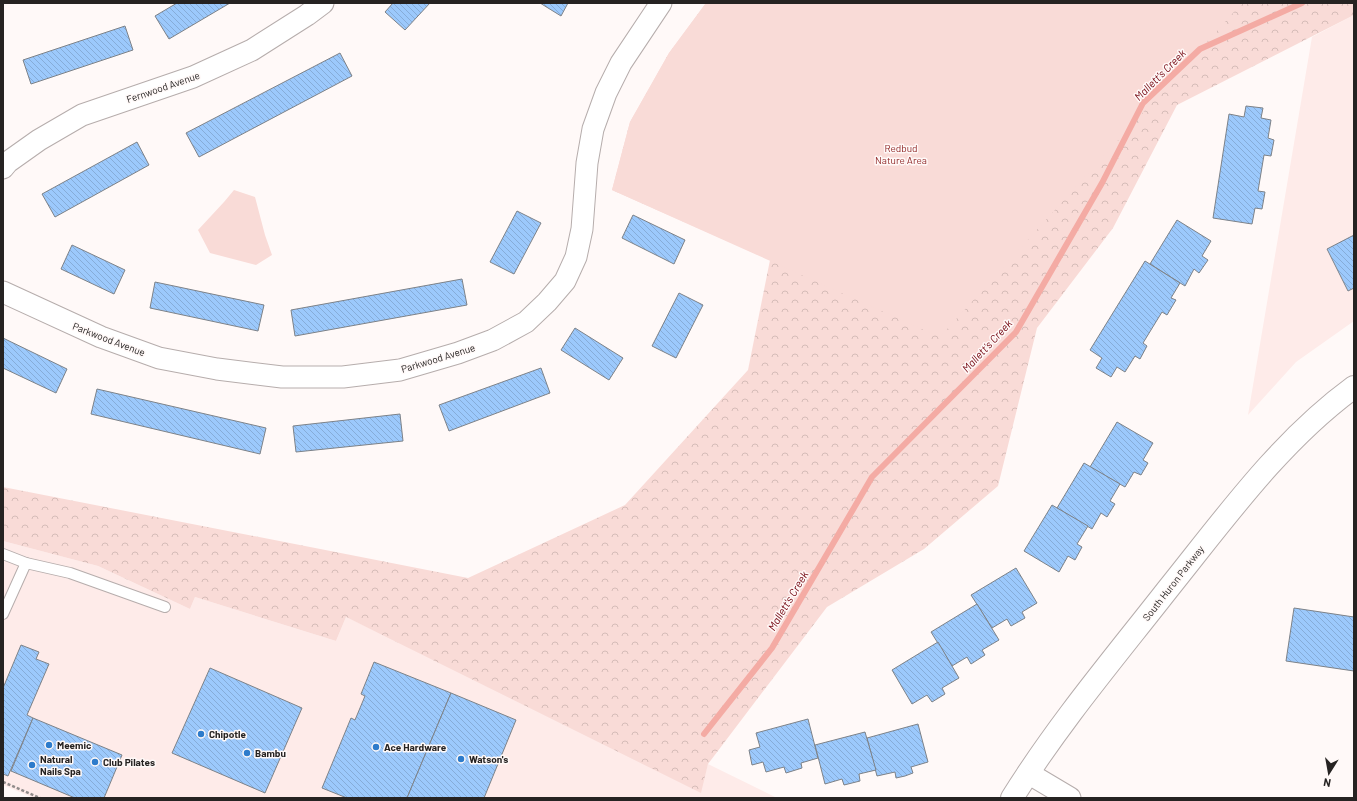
<svg xmlns="http://www.w3.org/2000/svg" width="1357" height="801" font-family="Barlow,sans-serif">
<style>
.built{fill:#feebe9}
.forest{fill:url(#forest-crowns)}
.green{fill:#f9dbd7}
.lines{fill:none;stroke-linecap:round;stroke-linejoin:round}
.stream{stroke:#f4aba4;stroke-width:6}
.building{fill:url(#building-back-hatch);stroke:#7d8288}
.lane-casing{stroke:#b6adac;stroke-width:12}
.street-casing{stroke:#b6adac;stroke-width:23}
.secondary-casing{stroke:#b6adac;stroke-width:24}
.path{stroke:#908b8a;stroke-width:2.5;stroke-dasharray:3 2;stroke-linecap:butt}
.lane{stroke:#fff;stroke-width:10}
.street{stroke:#fff;stroke-width:21}
.secondary{stroke:#fff;stroke-width:22}
.poi-dot{fill:#2d7bcb;stroke:#fff9f8;stroke-width:1.5}
.labels{text-anchor:middle;stroke-width:3;stroke-linejoin:round;paint-order:stroke}
.street-label{font-size:10px;fill:#262322;stroke:#fff9f8}
.park-label{font-size:10px;fill:#912a29;stroke:#fff9f8}
.poi-label{font-size:10px;font-weight:bold;fill:#262322;stroke:#fff9f8;text-anchor:start}
.water-label{font-size:11px;font-style:italic;fill:#73050f;stroke:#fff9f8}
</style>
<defs>
<pattern id="forest-crowns" width="20" height="18" patternUnits="userSpaceOnUse"><rect width="20" height="18" fill="#f9dbd7"/><path d="M2 6a3 3 0 1 1 6 0M12 15a3 3 0 1 1 6 0" fill="none" stroke="#d5bcb8"/></pattern>
<pattern id="building-back-hatch" width="6" height="6" patternUnits="userSpaceOnUse"><rect width="6" height="6" fill="#9cc9fc"/><path d="M-1 5l2 2M0 0l6 6M5-1l2 2" fill="none" stroke="#86acd8"/></pattern>
</defs>
<rect width="100%" height="100%" fill="#fff9f8"/>
<g class="built">
<polygon points="1354,15 1354,321 1296,362 1248,415 1312,37"/>
<polygon points="3,541 98,566 190,609 195,597 336,641 346,617 694,782 700,792 708,764 777,798 34,798 3,785"/>
</g>
<polygon class="forest" points="706,3 1354,3 1354,15 1177,105 1113,228 1037,328 998,486 924,549 827,607 708,764 701,793 346,617 336,641 195,597 190,609 98,566 3,541 3,487 468,578 625,505 748,370 770,260 612,190 630,122 669,53"/>
<g class="green">
<polygon points="706,3 1242,3 940,337 612,190 630,122 669,53"/>
<polygon points="234,190 255,197 265,235 272,255 256,265 210,253 198,230 224,202"/>
</g>
<g class="lines">
<polyline class="stream" points="704,734 772,648 872,477 1016,332 1102,183 1143,103 1200,49 1302,3"/>
</g>
<g class="building">
<polygon points="177,3 230,3 169,39 155,16"/>
<polygon points="393,3 430,3 405,30 385,12"/>
<polygon points="540,3 568,3 561,16"/>
<polygon points="125,26 133,50 31,84 23,60"/>
<polygon points="340,53 352,76 199,157 186,133"/>
<polygon points="1246,106 1263,108 1261,118 1271,120 1268,138 1274,140 1271,156 1264,155 1258,191 1265,192 1262,209 1255,208 1252,224 1213,218 1229,114 1244,117"/>
<polygon points="137,142 149,165 55,217 42,194"/>
<polygon points="517,211 541,223 514,274 490,262"/>
<polygon points="633,215 685,240 674,264 622,238"/>
<polygon points="1177,220 1211,241 1202,256 1208,260 1199,273 1194,269 1185,286 1150,264"/>
<polygon points="1354,235 1354,288 1348,291 1327,249"/>
<polygon points="72,245 125,270 114,294 61,269"/>
<polygon points="1145,261 1180,283 1171,298 1176,300 1167,315 1162,312 1143,343 1147,346 1140,359 1135,356 1125,372 1117,367 1111,377 1096,368 1102,358 1090,350"/>
<polygon points="462,279 467,305 295,336 291,310"/>
<polygon points="155,282 264,305 258,331 150,308"/>
<polygon points="679,293 703,305 676,358 652,346"/>
<polygon points="575,328 623,358 609,380 561,350"/>
<polygon points="3,338 67,369 56,393 3,368"/>
<polygon points="541,368 550,393 449,431 439,405"/>
<polygon points="97,389 266,428 260,454 91,414"/>
<polygon points="400,414 403,441 296,452 293,426"/>
<polygon points="1117,422 1153,443 1143,460 1148,463 1141,475 1134,472 1125,487 1090,467"/>
<polygon points="1084,463 1120,484 1110,501 1115,504 1107,517 1101,513 1092,529 1057,508"/>
<polygon points="1052,505 1088,526 1077,544 1082,547 1075,560 1068,556 1059,572 1024,551"/>
<polygon points="1016,568 1037,603 1022,612 1025,618 1011,626 1007,619 992,628 971,595"/>
<polygon points="977,604 999,640 982,650 985,655 971,664 967,657 952,666 931,632"/>
<polygon points="1294,608 1354,617 1354,671 1286,661"/>
<polygon points="938,642 959,678 942,688 945,694 932,702 927,695 912,704 892,670"/>
<polygon points="21,645 39,652 36,659 49,664 27,715 33,718 8,776 3,774 3,688"/>
<polygon points="374,662 451,693 407,798 347,798 322,788 351,718 355,720 365,696 361,694"/>
<polygon points="210,668 302,708 265,793 172,753"/>
<polygon points="451,693 516,720 484,798 407,798"/>
<polygon points="33,718 122,755 104,798 75,798 11,771"/>
<polygon points="808,719 818,758 801,763 802,768 786,773 784,767 766,772 763,762 752,765 749,750 760,747 756,733"/>
<polygon points="918,724 928,762 911,767 913,773 905,776 896,778 895,772 877,776 867,738"/>
<polygon points="865,732 876,770 859,774 860,781 844,785 842,779 825,784 815,745"/>
</g>
<g class="lines">
<defs>
<g id="lane">
<polyline points="3,554 26,563 70,573 165,607"/>
<polyline points="3,614 26,563"/>
</g>
<g id="street">
<polyline points="3,168 8,162 39,140 82,115 193,77 252,50 307,15 323,3"/>
<polyline points="3,292 101,337 159,358 217,369 282,377 343,377 400,370 458,353 493,340 526,322 547,302 565,281 576,257 582,229 587,163 593,129 606,93 621,63 661,3"/>
<polyline points="1028,773 1070,798"/>
</g>
<path id="secondary" d="M1012 798C1059 723 1114 658 1168 589 1225 518 1280 441 1354 387"/>
</defs>
<use href="#lane" class="lane-casing"/>
<use href="#street" class="street-casing"/>
<use href="#secondary" class="secondary-casing"/>
<polyline class="path" points="3,782 40,798"/>
<use href="#lane" class="lane"/>
<use href="#street" class="street"/>
<use href="#secondary" class="secondary"/>
</g>
<g class="poi-dot">
<circle cx="201" cy="734" r="4"/>
<circle cx="49" cy="745" r="4"/>
<circle cx="376" cy="747" r="4"/>
<circle cx="247" cy="753" r="4"/>
<circle cx="461" cy="759" r="4"/>
<circle cx="95" cy="762" r="4"/>
<circle cx="32" cy="765" r="4"/>
</g>
<g class="labels">
<g class="street-label">
<text transform="translate(163 87) rotate(-19)" y="4">Fernwood Avenue</text>
<text transform="translate(109 339) rotate(21)" y="4">Parkwood Avenue</text>
<text transform="translate(438 358) rotate(-17)" y="4">Parkwood Avenue</text>
<text transform="translate(1173 583) rotate(-52)" y="4">South Huron Parkway</text>
</g>
<g class="park-label">
<text x="901" y="152">Redbud<tspan x="901" dy="12">Nature Area</tspan></text>
</g>
<g class="poi-label">
<text x="209" y="738">Chipotle</text>
<text x="57" y="749">Meemic</text>
<text x="384" y="751">Ace Hardware</text>
<text x="255" y="757">Bambu</text>
<text x="40" y="763">Natural<tspan x="40" dy="12">Nails Spa</tspan></text>
<text x="469" y="763">Watson's</text>
<text x="103" y="766">Club Pilates</text>
</g>
<g class="water-label">
<text transform="translate(1160 75) rotate(-45)" y="4">Mallett's Creek</text>
<text transform="translate(987 346) rotate(-47)" y="4">Mallett's Creek</text>
<text transform="translate(788 601) rotate(-59)" y="4">Mallett's Creek</text>
</g>
</g>
<rect width="1357" height="801" fill="none" stroke="#262322" stroke-width="8"/>
<g transform="translate(1329 773) rotate(191)" stroke="#fff9f8" stroke-width="3" paint-order="stroke">
<path d="M0-3L7 15L0 10L-7 15Z" fill="#262322"/>
<text y="-6" font-size="11" font-weight="bold" text-anchor="middle" fill="#262322">N</text>
</g>
</svg>
